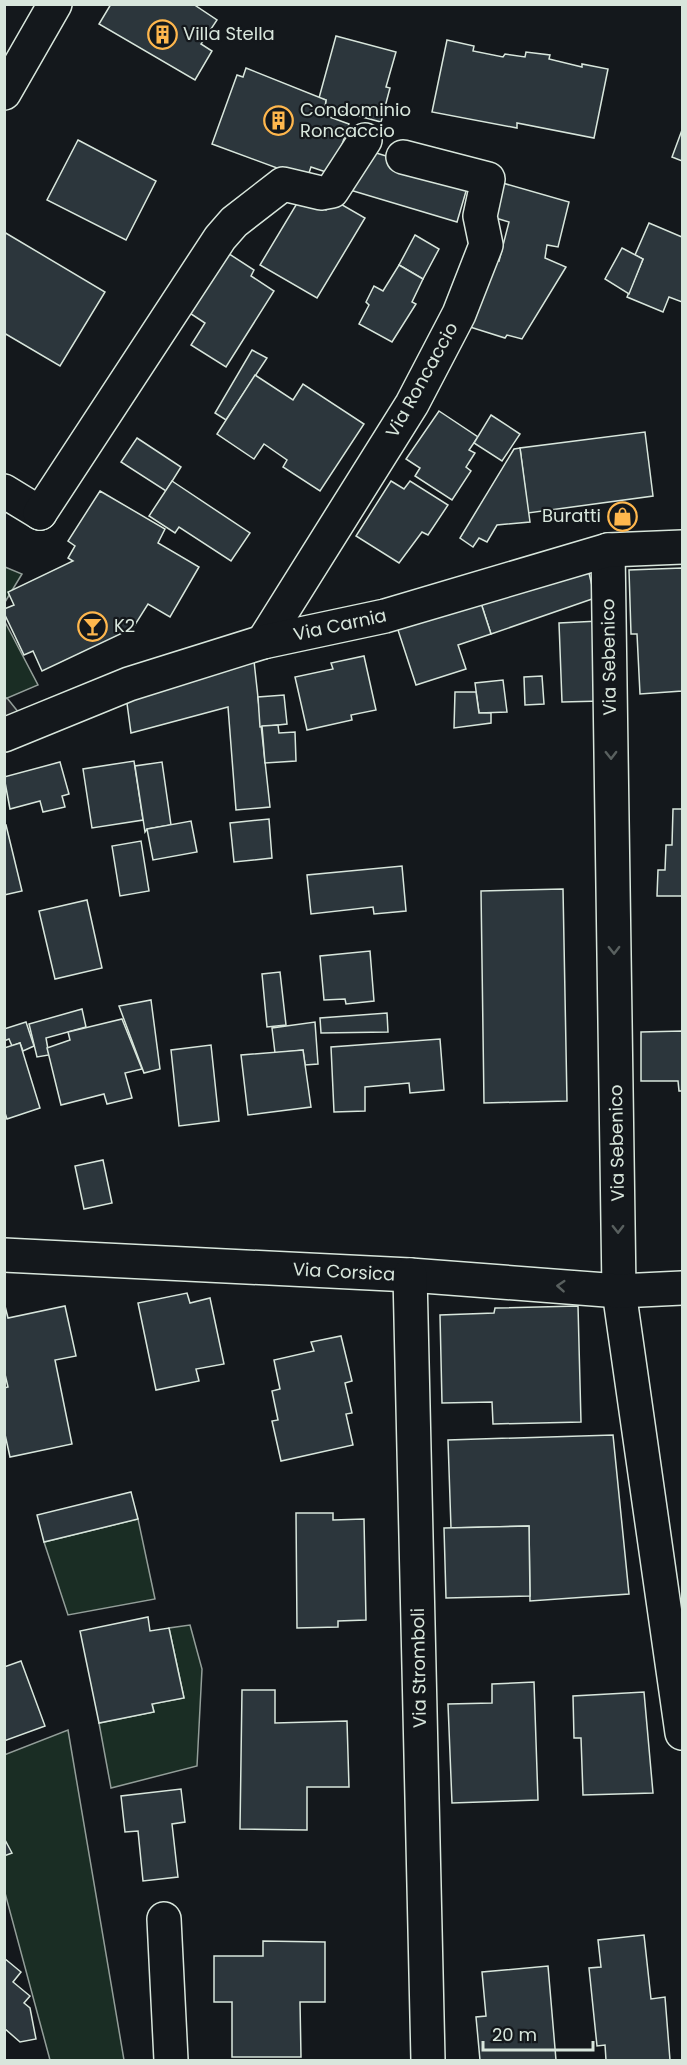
<svg xmlns="http://www.w3.org/2000/svg" width="687" height="2065" font-family="Poppins,sans-serif">
<style>
.green{fill:#1a2d24;stroke:#939e99;stroke-width:1.5}
.parking{fill:#24282b;stroke:#939e99;stroke-width:1.5}
.building{fill:#2c363c;stroke:#d8e6dc;stroke-width:1.5}
.lines{fill:none;stroke-linecap:round;stroke-linejoin:round}
.minor-casing{stroke:#d8e6dc;stroke-width:36}
.minor{stroke:#14181c;stroke-width:33}
.oneway{stroke:#59605f}
.labels{text-anchor:middle;stroke-width:4.5;stroke-linejoin:round;paint-order:stroke}
.poi-label{font-size:18px;fill:#d8e6dc;stroke:#14181c;text-anchor:start}
.street-label{font-size:18px;fill:#d8e6dc;stroke:#14181c}
</style>
<rect width="100%" height="100%" fill="#14181c"/>
<g class="green">
<polygon points="5,567 22,574 5,602"/>
<polygon points="4,620 38,685 5,699 4,699"/>
<polygon points="138,1519 155,1599 68,1615 44,1542"/>
<polygon points="190,1625 202,1669 197,1766 111,1788 99,1723 154,1712 152,1704 184,1698 169,1628"/>
<polygon points="68,1730 124,2060 50,2060 5,1893 4,1755"/>
</g>
<polygon class="parking" points="7,698 19,713 5,718 5,699"/>
<g class="building">
<polygon points="111,4 193,4 217,20 201,44 212,51 195,80 99,24"/>
<polygon points="336,36 396,52 386,87 390,88 381,122 325,107 326,100 319,98"/>
<polygon points="447,40 474,46 473,51 503,57 505,54 525,57 526,52 550,55 549,59 582,67 582,64 608,69 594,138 517,123 517,128 432,112"/>
<polygon points="246,68 326,100 324,115 349,124 332,174 311,167 307,179 212,144 237,75 243,77"/>
<polygon points="682,130 682,161 672,157"/>
<polygon points="78,140 156,181 126,240 47,200"/>
<polygon points="363,149 469,181 457,222 350,190"/>
<polygon points="499,182 569,202 558,247 547,245 545,258 566,267 522,339 507,335 505,338 470,327 488,258 499,261 509,222 489,216"/>
<polygon points="302,195 326,210 332,199 365,218 317,298 260,265"/>
<polygon points="649,223 682,237 682,302 669,297 663,312 627,297 643,259 635,255"/>
<polygon points="4,232 105,292 60,366 4,333"/>
<polygon points="415,235 439,249 423,279 399,265"/>
<polygon points="220,248 254,270 251,276 274,291 226,367 191,345 205,323 182,308"/>
<polygon points="622,248 643,259 629,294 605,279"/>
<polygon points="399,265 423,279 412,302 416,304 392,342 359,324 369,305 366,302 374,286 383,291"/>
<polygon points="252,350 267,358 226,420 215,413"/>
<polygon points="255,375 293,400 303,384 364,424 320,491 283,467 287,460 264,444 254,459 217,434"/>
<polygon points="439,411 478,437 469,450 475,453 466,467 471,471 452,500 415,476 420,468 406,459"/>
<polygon points="491,415 520,434 502,461 474,443"/>
<polygon points="645,432 653,496 528,513 520,448"/>
<polygon points="137,438 181,467 166,491 121,462"/>
<polygon points="520,448 530,522 497,525 487,542 479,538 473,547 460,538 514,449"/>
<polygon points="172,481 250,533 231,561 179,527 175,533 149,516"/>
<polygon points="391,481 404,489 410,481 448,505 428,535 422,532 399,563 356,536"/>
<polygon points="100,491 165,529 158,543 199,567 170,617 148,604 133,628 42,671 33,651 24,655 4,613 4,609 14,605 8,592 73,561 68,558 75,546 68,541"/>
<polygon points="586,561 595,598 491,634 480,600"/>
<polygon points="682,568 682,691 640,694 637,634 631,634 629,570"/>
<polygon points="480,600 491,634 458,645 466,669 416,685 397,627"/>
<polygon points="599,621 602,701 562,702 559,623"/>
<polygon points="364,656 376,710 351,715 352,720 307,730 295,677 333,669 331,663"/>
<polygon points="254,661 270,807 236,810 228,707 131,733 126,696"/>
<polygon points="542,676 544,704 525,705 524,677"/>
<polygon points="503,680 507,712 479,713 475,683"/>
<polygon points="455,692 476,692 479,713 491,713 491,723 454,728"/>
<polygon points="284,695 287,724 260,727 258,697"/>
<polygon points="278,725 279,733 295,732 296,761 265,763 262,726"/>
<polygon points="134,761 143,820 92,828 83,769"/>
<polygon points="60,762 69,794 62,796 65,807 43,812 40,801 10,809 4,777"/>
<polygon points="162,762 171,825 147,829 145,832 135,766"/>
<polygon points="673,809 682,809 682,896 657,896 658,870 665,870 666,845 672,845"/>
<polygon points="269,819 272,858 234,862 230,823"/>
<polygon points="191,821 197,852 153,860 147,829"/>
<polygon points="6,825 22,891 4,895 4,826"/>
<polygon points="141,841 149,891 120,896 112,846"/>
<polygon points="402,866 406,911 374,914 373,907 311,914 307,875"/>
<polygon points="563,889 567,1101 484,1103 481,891"/>
<polygon points="87,900 102,968 55,979 39,911"/>
<polygon points="370,951 374,1001 346,1004 345,999 324,1000 320,956"/>
<polygon points="280,972 286,1025 267,1027 262,974"/>
<polygon points="151,1000 160,1069 144,1073 119,1006"/>
<polygon points="82,1009 86,1027 46,1038 49,1055 37,1057 29,1024"/>
<polygon points="387,1013 388,1032 321,1033 320,1018"/>
<polygon points="122,1019 142,1069 125,1073 132,1098 107,1104 104,1094 61,1105 47,1048 70,1040 68,1032"/>
<polygon points="26,1022 34,1046 23,1051 20,1043 12,1046 9,1039 4,1041 4,1029"/>
<polygon points="315,1022 318,1064 305,1065 303,1050 275,1053 272,1028"/>
<polygon points="682,1031 682,1091 679,1091 678,1081 641,1081 641,1032"/>
<polygon points="440,1039 444,1090 410,1093 409,1083 365,1087 365,1111 334,1112 331,1047"/>
<polygon points="20,1043 40,1108 7,1119 4,1110 4,1048"/>
<polygon points="211,1045 219,1121 179,1126 171,1050"/>
<polygon points="303,1050 311,1107 248,1115 241,1055"/>
<polygon points="103,1160 112,1203 84,1209 75,1166"/>
<polygon points="187,1293 190,1303 210,1298 224,1364 196,1369 199,1381 156,1390 138,1303"/>
<polygon points="4,1302 8,1318 65,1306 76,1356 55,1360 72,1444 10,1457 4,1430 4,1388 8,1387 4,1370"/>
<polygon points="578,1306 581,1422 493,1424 492,1402 442,1403 440,1315 494,1313 495,1308"/>
<polygon points="341,1336 352,1381 345,1383 352,1413 346,1414 353,1445 281,1461 272,1421 278,1420 272,1391 280,1389 274,1360 314,1351 311,1342"/>
<polygon points="613,1435 629,1594 530,1601 529,1526 451,1528 448,1440"/>
<polygon points="131,1492 138,1519 44,1542 37,1515"/>
<polygon points="296,1513 333,1513 333,1520 364,1519 366,1620 338,1621 338,1627 297,1628"/>
<polygon points="529,1526 530,1596 446,1598 444,1528"/>
<polygon points="148,1617 150,1631 169,1628 184,1698 152,1704 154,1712 99,1723 80,1631"/>
<polygon points="21,1661 45,1726 4,1741 4,1667"/>
<polygon points="534,1682 538,1800 452,1803 448,1704 492,1703 492,1684"/>
<polygon points="242,1690 275,1690 275,1723 347,1721 349,1787 307,1787 307,1830 240,1829"/>
<polygon points="644,1692 653,1793 583,1795 581,1738 574,1738 573,1696"/>
<polygon points="181,1789 185,1822 172,1824 178,1877 143,1881 138,1831 125,1832 121,1796"/>
<polygon points="4,1838 12,1853 4,1856"/>
<polygon points="644,1935 651,1999 665,1997 670,2060 606,2060 605,2045 597,2046 589,1968 601,1967 598,1940"/>
<polygon points="263,1941 325,1942 325,2002 300,2002 301,2057 232,2057 232,2002 214,2002 214,1956 263,1956"/>
<polygon points="4,1958 21,1972 13,1982 30,1996 24,2003 30,2008 36,2039 20,2042 4,2028"/>
<polygon points="548,1966 556,2060 480,2060 476,2017 486,2016 482,1972"/>
</g>
<g class="lines">
<defs>
<g id="minor">
<polyline points="4,93 55,4"/>
<polyline points="4,491 40,513"/>
<polyline points="40,513 220,238 234,222 283,184 321,193 332,191 365,140"/>
<polyline points="608,550 619,1291 682,1733"/>
<polyline points="263,642 412,404 459,314 486,245 480,216 488,179 403,157"/>
<polyline points="4,735 129,684 263,642 385,616 608,550 682,547"/>
<polyline points="4,1255 410,1275 619,1291 682,1288"/>
<polyline points="410,1275 428,2060"/>
<polyline points="164,1919 171,2060"/>
</g>
</defs>
<use href="#minor" class="minor-casing"/>
<use href="#minor" class="minor"/>
</g>
<defs><path id="oneway-chevron" d="M-2-3.5L2.5 0L-2 3.5" fill="none" stroke-width="1.6" stroke-linecap="round" stroke-linejoin="round" transform="scale(1.5)"/></defs>
<g class="oneway">
<use href="#oneway-chevron" transform="translate(611 755) rotate(89)"/>
<use href="#oneway-chevron" transform="translate(614 950) rotate(89)"/>
<use href="#oneway-chevron" transform="translate(618 1229) rotate(89)"/>
<use href="#oneway-chevron" transform="translate(561 1286) rotate(-176)"/>
</g>
<defs>
<symbol id="building-ring" viewBox="-11 -11 22 22"><circle r="9.5" fill="#14181c" stroke="#ffb74d" stroke-width="1.5"/><path d="M-4-6H4V6H1V3H-1V6H-4ZM-2.5-4.3h1.7v1.8h-1.7ZM.8-4.3h1.7v1.8H.8ZM-2.5-1h1.7V.8h-1.7ZM.8-1h1.7V.8H.8Z" fill="#ffb74d"/></symbol>
<symbol id="shop-ring" viewBox="-11 -11 22 22"><circle r="9.5" fill="#14181c" stroke="#ffb74d" stroke-width="1.5"/><path d="M-5-2.5h2.3a2.7 3.5 0 0 1 5.4 0H5L5.5 6h-11ZM-1.5-2.5h3a1.5 2.3 0 0 0-3 0Z" fill="#ffb74d"/></symbol>
<symbol id="bar-ring" viewBox="-11 -11 22 22"><circle r="9.5" fill="#14181c" stroke="#ffb74d" stroke-width="1.5"/><path d="M-6-5H6L.8 .8V4.5H3.5V6h-7V4.5H-.8V.8Z" fill="#ffb74d"/></symbol>
</defs>
<g fill-rule="evenodd">
<use href="#building-ring" x="146" y="18" width="33" height="33"/>
<use href="#building-ring" x="262" y="104" width="33" height="33"/>
<use href="#shop-ring" x="606" y="500" width="33" height="33"/>
<use href="#bar-ring" x="76" y="610" width="33" height="33"/>
</g>
<g class="labels">
<g class="poi-label">
<text x="183" y="40">Villa Stella</text>
<text x="300" y="116">Condominio<tspan x="300" dy="21">Roncaccio</tspan></text>
<text x="601" y="522" text-anchor="end">Buratti</text>
<text x="114" y="632">K2</text>
</g>
<g class="street-label">
<text transform="translate(422 380) rotate(-61)" y="6">Via Roncaccio</text>
<text transform="translate(340 625) rotate(-12)" y="6">Via Carnia</text>
<text transform="translate(609 657) rotate(-91)" y="6">Via Sebenico</text>
<text transform="translate(617 1143) rotate(-91)" y="6">Via Sebenico</text>
<text transform="translate(344 1272) rotate(3)" y="6">Via Corsica</text>
<text transform="translate(419 1668) rotate(-91)" y="6">Via Stromboli</text>
</g>
</g>
<rect width="687" height="2065" fill="none" stroke="#d8e6dc" stroke-width="12"/>
<path d="M483 2041v9h110v-9" fill="none" stroke="#d8e6dc" stroke-width="3"/>
<text x="492" y="2041" font-size="18" fill="#d8e6dc" stroke="#14181c" stroke-width="4.5" paint-order="stroke">20 m</text>
</svg>
